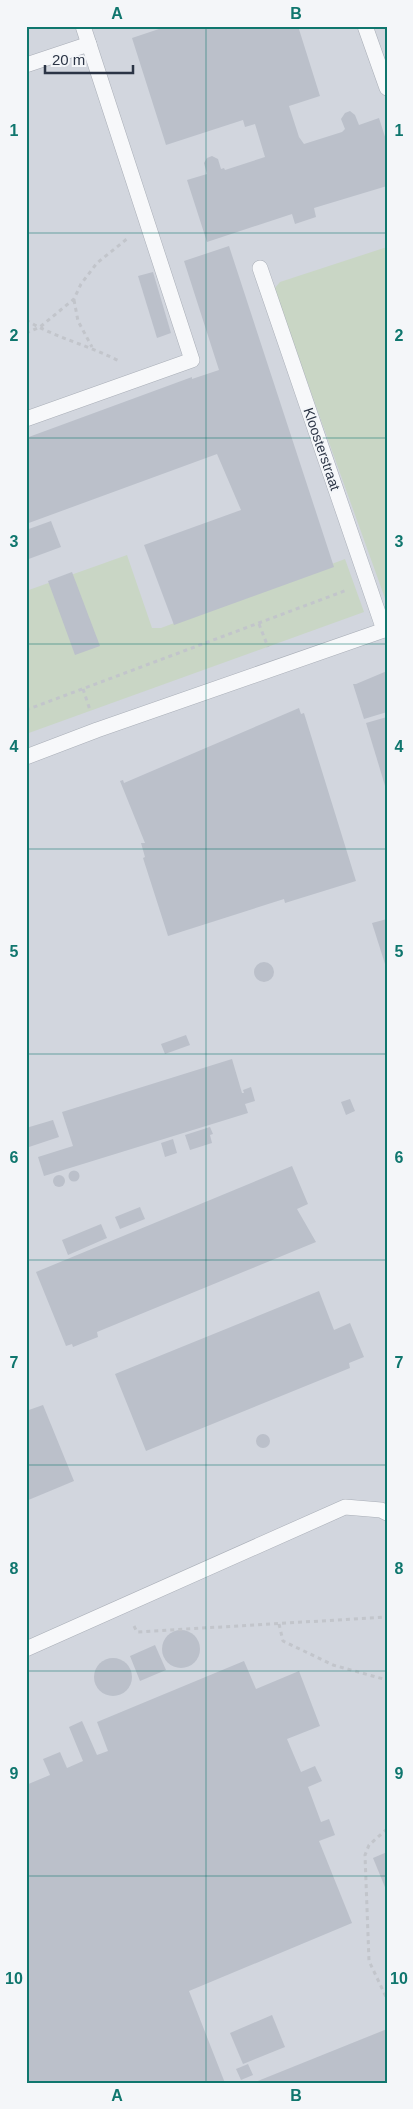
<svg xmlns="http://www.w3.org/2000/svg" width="413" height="2109" font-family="Helvetica,sans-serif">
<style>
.built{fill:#d2d6de}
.green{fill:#c9d6c5}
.building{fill:#bbc0ca}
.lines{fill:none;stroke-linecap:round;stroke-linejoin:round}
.service-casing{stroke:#a9aeb7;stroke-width:16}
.path{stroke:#c2c5cb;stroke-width:3;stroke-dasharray:4 4;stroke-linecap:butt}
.service{stroke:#f7f8fa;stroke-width:15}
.grid{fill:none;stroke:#0f766e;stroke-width:1;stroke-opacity:0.55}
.labels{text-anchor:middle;stroke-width:4;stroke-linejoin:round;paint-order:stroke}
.street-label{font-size:14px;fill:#2b3445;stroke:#f4f6f9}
.neatline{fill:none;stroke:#0f766e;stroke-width:2}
.grid-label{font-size:16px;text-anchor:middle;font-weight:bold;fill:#0f766e}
</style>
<rect width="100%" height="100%" fill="#e4e7ec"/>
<rect class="built" x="26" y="26" width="361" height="2057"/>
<g class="green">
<polygon points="387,247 387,604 274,289 280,282"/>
<polygon points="127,555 152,628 161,628 345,559 364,612 26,734 26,591"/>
</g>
<g class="building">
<polygon points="168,26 298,26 320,96 289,106 299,137 304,144 342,132 345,129 341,119 345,113 350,111 355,115 359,125 379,118 387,143 387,186 314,208 316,217 295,224 292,214 207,242 187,180 207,174 204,163 207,158 212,156 218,159 221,169 224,168 225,170 265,157 255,124 245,127 243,120 166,145 132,38"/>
<polygon points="229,246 334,567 174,625 144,545 241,510 217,454 26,524 26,438 192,377 192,379 219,370 184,261"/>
<polygon points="153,272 171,333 157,338 138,276"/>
<polygon points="51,521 61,547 26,560 26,530"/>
<polygon points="72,572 100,646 75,655 48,581"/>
<polygon points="387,671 387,712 364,719 353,684 356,684"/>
<polygon points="299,708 301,714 304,713 356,881 285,903 284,899 168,936 143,858 145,857 141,843 145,843 120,781 123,780 124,783"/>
<polygon points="387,717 387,789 386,789 366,723"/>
<polygon points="387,919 387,964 385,964 372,923"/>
<circle cx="264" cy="972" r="10"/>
<polygon points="186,1035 190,1045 165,1054 161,1044"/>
<polygon points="232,1059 242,1093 244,1093 243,1090 251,1087 255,1101 245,1104 248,1113 44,1176 38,1157 73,1146 62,1112"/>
<polygon points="350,1099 355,1111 346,1115 341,1102"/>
<polygon points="53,1120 59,1137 26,1148 26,1128"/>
<polygon points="210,1127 213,1134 210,1135 212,1143 190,1150 185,1135"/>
<polygon points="173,1139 177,1153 165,1157 161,1143"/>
<polygon points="292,1166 308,1204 297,1209 316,1242 97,1332 98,1337 73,1347 72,1344 66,1346 36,1272"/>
<circle cx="74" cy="1176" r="5.5"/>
<circle cx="59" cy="1181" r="6"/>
<polygon points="140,1207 145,1219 120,1229 115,1217"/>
<polygon points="101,1224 107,1238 68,1255 62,1240"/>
<polygon points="319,1291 334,1330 350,1323 364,1357 349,1363 350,1368 146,1451 115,1374"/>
<polygon points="43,1405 74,1481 26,1501 26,1411"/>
<circle cx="263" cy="1441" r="7"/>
<circle cx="181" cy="1649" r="19"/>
<polygon points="155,1645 166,1670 140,1681 130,1656"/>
<circle cx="113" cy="1677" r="19"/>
<polygon points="244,1661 256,1689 299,1671 320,1726 287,1739 301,1772 315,1766 322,1781 308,1787 321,1822 329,1819 335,1835 319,1841 352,1923 189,1991 225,2083 26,2083 26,1785 50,1775 43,1759 60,1752 67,1768 83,1761 69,1727 82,1721 97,1755 108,1751 97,1722"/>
<polygon points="387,1852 387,1892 373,1858"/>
<polygon points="272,2015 285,2047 243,2064 230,2033"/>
<polygon points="387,2029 387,2083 253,2083"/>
<polygon points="248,2064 253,2075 241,2080 236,2069"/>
</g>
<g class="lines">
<defs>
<g id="service">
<polyline points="365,26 387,88"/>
<polyline points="26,65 89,44"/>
<polyline points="260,268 384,630"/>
<polyline points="26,419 192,360 83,26"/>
<polyline points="26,757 97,730 387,629"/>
<polyline points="26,1649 345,1507 381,1510 387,1513"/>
</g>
</defs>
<use href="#service" class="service-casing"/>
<g class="path">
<polyline points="74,300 78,321 92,347"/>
<path d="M26 320C56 338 88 345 119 361"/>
<polyline points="26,333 40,327 74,299 81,284 97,263 128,238"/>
<polyline points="259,624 268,647"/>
<polyline points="83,689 90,710"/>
<polyline points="26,710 347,590"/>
<polyline points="279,1624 283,1641 333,1665 387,1680"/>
<polyline points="134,1626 137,1632 387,1617"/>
<polyline points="387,1829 369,1845 365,1855 369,1961 387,1999"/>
</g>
<use href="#service" class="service"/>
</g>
<path class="grid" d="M206 26V2083M26 233H387M26 438H387M26 644H387M26 849H387M26 1054H387M26 1260H387M26 1465H387M26 1671H387M26 1876H387"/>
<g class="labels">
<g class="street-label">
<text transform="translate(322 449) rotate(71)" y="5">Kloosterstraat</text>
</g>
</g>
<rect width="413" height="2109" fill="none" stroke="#f4f6f9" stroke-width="55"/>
<path d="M45 65v8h88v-8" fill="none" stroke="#2b3445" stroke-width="2.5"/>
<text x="52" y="65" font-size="15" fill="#2b3445" stroke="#f4f6f9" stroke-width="4" paint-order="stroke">20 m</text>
<rect x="28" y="28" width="358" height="2054" class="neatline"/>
<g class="grid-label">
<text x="117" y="19">A</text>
<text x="296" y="19">B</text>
<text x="14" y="136">1</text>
<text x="399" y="136">1</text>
<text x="14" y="341">2</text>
<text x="399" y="341">2</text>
<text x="14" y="547">3</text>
<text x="399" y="547">3</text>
<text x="14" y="752">4</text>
<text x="399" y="752">4</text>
<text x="14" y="957">5</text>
<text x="399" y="957">5</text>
<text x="14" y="1163">6</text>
<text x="399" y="1163">6</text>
<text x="14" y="1368">7</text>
<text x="399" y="1368">7</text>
<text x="14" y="1574">8</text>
<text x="399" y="1574">8</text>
<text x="14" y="1779">9</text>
<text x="399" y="1779">9</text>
<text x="14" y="1984">10</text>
<text x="399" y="1984">10</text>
<text x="117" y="2101">A</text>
<text x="296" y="2101">B</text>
</g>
</svg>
